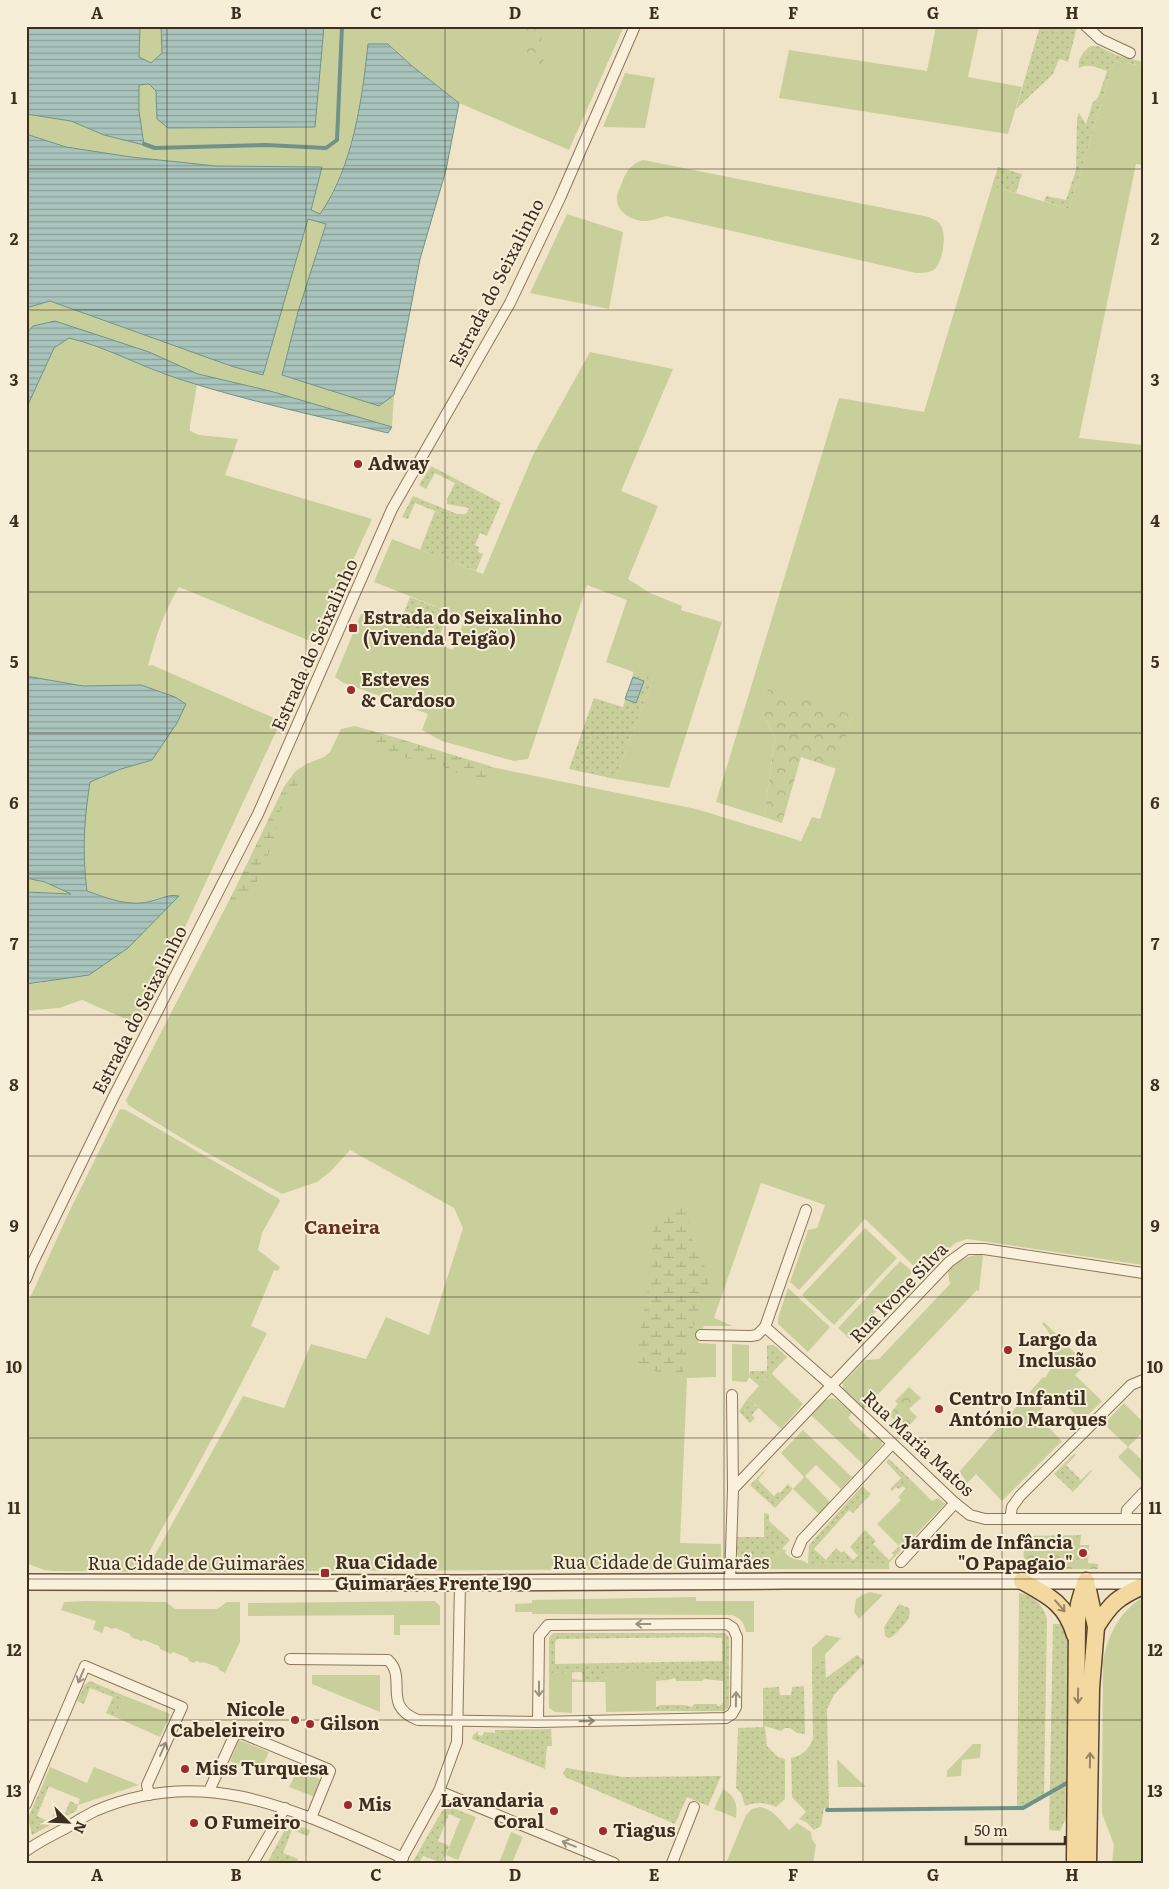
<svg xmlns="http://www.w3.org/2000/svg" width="1169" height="1889" font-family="Literata,serif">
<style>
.grass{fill:#c9cf9b}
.forest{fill:url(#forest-crowns)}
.wetland{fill:url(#wetland-marsh)}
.garden{fill:url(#garden-dots);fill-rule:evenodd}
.water{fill:url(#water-rules);stroke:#6f938a}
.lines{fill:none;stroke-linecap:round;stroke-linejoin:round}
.stream{stroke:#6f938a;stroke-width:4}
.minor-casing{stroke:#8d765c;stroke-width:12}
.secondary-casing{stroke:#6f573f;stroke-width:18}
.primary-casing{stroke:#5b4430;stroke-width:19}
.minor{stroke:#faf1dc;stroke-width:10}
.secondary{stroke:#faf1dc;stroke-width:15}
.primary{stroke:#f3d9a0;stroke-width:16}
.oneway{stroke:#988460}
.oneway2{stroke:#9c907e}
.grid{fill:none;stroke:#3d2e20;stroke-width:1;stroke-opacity:0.55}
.poi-dot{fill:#9e2a2b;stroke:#f7eed8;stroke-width:2}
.labels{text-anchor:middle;stroke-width:4;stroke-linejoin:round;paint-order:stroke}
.street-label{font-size:18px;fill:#3d2e20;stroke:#f7eed8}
.poi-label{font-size:18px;font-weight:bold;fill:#3d2e20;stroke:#f7eed8;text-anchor:start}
.neighbourhood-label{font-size:19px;font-weight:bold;fill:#6b2e1e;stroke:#f7eed8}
.neatline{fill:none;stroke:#3d2e20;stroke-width:2}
.grid-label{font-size:16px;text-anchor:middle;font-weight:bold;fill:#3d2e20}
</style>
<defs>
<pattern id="forest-crowns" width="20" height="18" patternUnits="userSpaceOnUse" patternTransform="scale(1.25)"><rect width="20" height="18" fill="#c9cf9b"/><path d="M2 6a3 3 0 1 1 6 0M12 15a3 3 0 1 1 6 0" fill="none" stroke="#aeb285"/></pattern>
<pattern id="wetland-marsh" width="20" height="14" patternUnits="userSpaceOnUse" patternTransform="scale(1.25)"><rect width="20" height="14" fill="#c9cf9b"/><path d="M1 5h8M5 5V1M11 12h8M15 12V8" fill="none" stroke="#aeb285"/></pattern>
<pattern id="garden-dots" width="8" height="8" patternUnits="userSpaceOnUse" patternTransform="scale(1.25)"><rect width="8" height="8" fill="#c9cf9b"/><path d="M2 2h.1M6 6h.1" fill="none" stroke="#aeb285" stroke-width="1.8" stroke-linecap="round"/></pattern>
<pattern id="water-rules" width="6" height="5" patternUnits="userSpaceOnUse" patternTransform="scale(1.25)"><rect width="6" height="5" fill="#a9c4bc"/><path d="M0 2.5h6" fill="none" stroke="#8ba098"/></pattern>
</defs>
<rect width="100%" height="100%" fill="#f0e4c8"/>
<g class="grass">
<polygon points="140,26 161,26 162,53 151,63 139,57"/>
<path d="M324 26H624L569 150 459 103 412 66 389 44 368 45C361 102 353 164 320 214L311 210 321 167 216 166 131 157 66 147 26 134V114L71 121 104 135 144 145 139 111V85L149 84 156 91 168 128 315 127Z"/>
<polygon points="936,26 979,26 968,77 1022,87 1008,134 779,98 789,50 927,71"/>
<polygon points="1114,61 1143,66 1143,165 1136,164 1079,438 1143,445 1143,1265 967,1239 955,1243 930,1268 919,1267 917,1269 865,1219 799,1290 790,1282 808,1230 817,1228 825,1205 761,1183 714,1318 733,1326 704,1326 698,1343 716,1344 716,1377 687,1378 680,1543 721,1544 721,1567 719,1569 149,1572 152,1560 243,1396 284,1408 311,1344 366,1359 386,1317 429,1335 463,1228 454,1208 350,1150 330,1172 317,1182 282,1194 193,1145 128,1105 126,1100 235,889 284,787 295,772 306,764 324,757 330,752 341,729 355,726 496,768 696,809 801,841 812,817 820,819 852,717 762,712 775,737 764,817 716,802 839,398 924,412 992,186 1069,209"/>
<polygon points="625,73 655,78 645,128 603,127"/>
<path d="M643 160 929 217C932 219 937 220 939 223 948 231 943 261 935 269 930 273 923 273 916 273L666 216C660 218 653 220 647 221 633 222 615 212 617 196 617 193 620 189 621 185 626 172 629 165 643 160Z"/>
<polygon points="567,214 623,232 609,309 530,293"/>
<polygon points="307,219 326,223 298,312 282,375 378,406 394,395 392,427 270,391 198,374 55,321 26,334 26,308 50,301 231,366 263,375"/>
<path d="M69 338 92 344 162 374 197 385 190 425V431L199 435 238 439 225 475 372 519 315 643 179 587C164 611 155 639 148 666L152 665 281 721 165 970 137 1024 82 1000 59 1008 26 1011V984L41 983 170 894 152 901 123 904 87 891 83 849V828L90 782 121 769 152 760 141 685 83 686 26 676V409L54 348Z"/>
<polygon points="590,352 673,369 621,491 658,506 628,579 650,593 682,606 681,610 722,622 669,788 615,779 653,679 606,662 627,600 587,585 528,759 514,761 442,741 422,730 428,714 342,682 335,677 361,614 370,614 412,630 411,634 453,650 465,618 374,582 392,539 483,574 533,455"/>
<polygon points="26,878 45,882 73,894 26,892"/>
<path d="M120 1109 126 1110 279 1199 280 1201 262 1233 258 1250 280 1267 278 1271 274 1270 251 1326 267 1333C241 1384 215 1435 187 1485 171 1514 153 1541 140 1572L53 1571 44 1570 26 1563V1307L69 1212Z"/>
<polygon points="865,1228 897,1258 834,1325 802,1295"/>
<path d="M975 1255H983L979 1291 977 1290 864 1409 843 1389V1383L865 1360 879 1359 950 1284 948 1272C956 1262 963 1258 975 1255Z"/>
<polygon points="900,1261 913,1272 850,1339 838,1328"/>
<polygon points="788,1288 830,1327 808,1352 778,1324 778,1318"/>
<path d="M1044 1322 1086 1364 1075 1375 1102 1401 1082 1421 1055 1394 1036 1415 1062 1441 1002 1501 976 1474 958 1493V1487L965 1479 959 1472 1043 1377 1045 1378C1058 1360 1058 1340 1042 1324Z"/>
<polygon points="732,1344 749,1345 749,1377 747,1382 732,1381"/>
<polygon points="771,1373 803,1404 781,1429 748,1398"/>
<polygon points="832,1398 837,1400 852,1413 848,1418 871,1440 877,1437 882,1441 882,1445 864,1465 811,1415 826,1400"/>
<polygon points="1124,1403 1143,1422 1143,1432 1128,1447 1143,1461 1143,1478 1141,1480 1118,1457 1128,1447 1104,1424"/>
<polygon points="803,1430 852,1477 841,1489 816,1465 805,1476 830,1502 819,1514 793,1489 804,1477 781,1453"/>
<polygon points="912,1481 932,1501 938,1498 945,1504 902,1549 877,1524 901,1500 898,1497"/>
<path d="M782 1549 786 1550 785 1553C795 1563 800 1557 808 1564L889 1563V1569H748V1562L769 1563Z"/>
<polygon points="870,1592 883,1595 859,1619 854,1612 856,1599 862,1595"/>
<path d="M696 1597V1601H754V1632H746C744 1623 741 1618 732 1615L532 1614V1612H515V1604L532 1603V1600Z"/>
<path d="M1143 1597V1863H1112L1114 1845 1102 1813 1103 1661C1108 1635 1119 1612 1143 1597Z"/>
<polygon points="85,1601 166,1602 175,1609 217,1609 227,1602 240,1602 240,1642 225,1673 219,1670 218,1667 203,1662 201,1663 196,1661 194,1663 189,1661 188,1658 173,1652 171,1654 160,1649 159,1646 144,1640 141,1641 131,1637 130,1634 115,1628 112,1629 105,1626 102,1633 93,1629 96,1621 61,1610 64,1602"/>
<polygon points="435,1601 440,1606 440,1625 400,1625 400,1635 394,1635 394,1615 248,1616 248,1603"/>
<polygon points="826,1635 841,1638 812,1668 812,1648"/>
<polygon points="572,1672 572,1713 555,1712 549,1708 549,1673"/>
<polygon points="605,1672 656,1672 656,1711 606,1712"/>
<polygon points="312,1675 380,1675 380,1712 312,1684"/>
<polygon points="125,1696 168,1713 170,1715 160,1737 115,1717"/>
<polygon points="239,1740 269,1752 261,1769 244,1762 242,1766 230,1761"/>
<polygon points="973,1744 981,1744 980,1758 962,1760 961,1776 947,1777 947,1771"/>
<polygon points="837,1759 866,1787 838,1787"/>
<polygon points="50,1767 87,1783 94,1767 139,1785 78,1805 80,1799 43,1784"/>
<polygon points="298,1769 322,1780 315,1797 289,1787"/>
<path d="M723 1789C735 1796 738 1804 736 1818L714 1809Z"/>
<path d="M760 1807C773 1809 780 1820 789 1830L797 1823 811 1832 812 1839 816 1845 813 1863H726L746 1815 752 1809Z"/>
<polygon points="463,1812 476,1817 458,1860 446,1855"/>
<polygon points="511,1832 523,1837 512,1863 499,1863"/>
</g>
<g class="forest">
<polygon points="522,26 541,26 544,66 538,69 528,56"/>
<polygon points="768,689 838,708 852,717 837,769 801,757 782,823 764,817 775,737 762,712"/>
<polygon points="909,1387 921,1398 909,1409 917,1417 905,1430 889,1415 898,1404 895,1401"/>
<polygon points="1081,1535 1080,1545 1089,1545 1088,1563 1098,1564 1098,1569 1024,1569 1023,1536"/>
</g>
<g class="wetland">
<polygon points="370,730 490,766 491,774 484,783 470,780 443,766 389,754 372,739"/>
<polygon points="300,768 302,779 280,810 278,826 260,878 238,901 227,906 284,787 295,772"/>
<polygon points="686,1196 691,1237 710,1278 686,1347 686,1366 679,1380 668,1374 634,1366 651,1272 653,1231 666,1211"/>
</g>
<g class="garden">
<polygon points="1040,26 1077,27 1068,62 1060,59 1058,61 1053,74 1016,109"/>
<path d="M1091 46H1098L1116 55 1140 61 1143 63V66L1114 61 1069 209 1044 201 1046 196 1066 200 1076 170 1077 120 1079 113 1086 124 1093 102 1098 98 1107 71C1097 67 1089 63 1079 68 1077 60 1084 50 1091 46Z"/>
<polygon points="998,167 1022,174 1016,193 992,186"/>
<polygon points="431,466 501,503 487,536 480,533 475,545 479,547 478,552 483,554 476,571 420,550 435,511 415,503 408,519 402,517 413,496 457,514 466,514 469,508 447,504 447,499 455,483 435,473 426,489 419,485"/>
<polygon points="410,597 449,612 436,644 411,633 412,630 399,625"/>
<polygon points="634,671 653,679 615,779 569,769 594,698 623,707"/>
<polygon points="767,1345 774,1345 787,1357 759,1386 749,1377 750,1371 767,1371"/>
<polygon points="748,1398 758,1408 752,1415 755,1418 750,1423 739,1411"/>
<polygon points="1074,1454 1076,1455 1066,1465 1081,1480 1091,1470 1092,1471 1073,1492 1054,1474"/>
<polygon points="889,1459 912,1481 906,1489 903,1486 899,1489 896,1487 892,1491 890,1489 901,1478 886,1462"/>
<polygon points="769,1466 758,1480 774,1496 778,1492 780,1493 788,1484 793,1489 775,1508 750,1485"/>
<polygon points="862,1486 871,1494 853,1513 849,1510 814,1549 826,1560 836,1548 842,1553 844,1551 853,1560 858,1556 850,1547 865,1530 876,1541 873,1544 889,1560 894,1555 892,1553 899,1546 902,1549 889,1563 808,1564 809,1545"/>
<polygon points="764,1513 769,1514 769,1521 790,1540 769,1563 746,1562 737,1555 737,1537 764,1537"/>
<path d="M1019 1593C1034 1595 1044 1605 1047 1620L1044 1798 1024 1809 1017 1810Z"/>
<path d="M899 1604 909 1608C913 1619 900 1629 893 1636L889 1638 885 1636 884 1627Z"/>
<polygon points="1053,1624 1064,1624 1072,1646 1068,1814 1060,1831 1049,1830"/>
<path d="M555 1633H725L729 1638V1706L724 1711H656V1707L661 1705H684L692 1707 694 1704H717V1706H720L723 1703V1681L704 1679 702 1681H676L675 1678 668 1680 656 1681V1672H606V1682H572V1679L582 1680V1672L549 1673V1638L552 1634ZM706 1637 722 1638V1661L555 1664V1642L557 1639Z"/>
<path d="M825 1654 826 1678 857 1655 864 1661V1664L834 1695 827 1709 829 1808H824L821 1826 814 1830 806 1822 799 1819 806 1812 792 1797 791 1758C802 1756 809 1749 813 1739L812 1668Z"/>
<polygon points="90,1681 125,1696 115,1717 106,1713 113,1697 90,1688 84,1704 77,1701 84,1685"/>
<path d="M804 1686 805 1734 797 1733 790 1728H785L781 1731 765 1726 767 1746 778 1757 785 1759V1799L776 1807C766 1802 756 1802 745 1806L741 1793 736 1788 738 1728 763 1727V1688L779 1687 780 1695H791L792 1687Z"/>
<polygon points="551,1729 552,1746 547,1746 545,1769 472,1739 473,1735 478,1731 478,1735 482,1736 484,1732 495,1733 495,1730"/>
<polygon points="566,1768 624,1777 721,1776 708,1806 687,1797 675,1824 565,1777 563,1773"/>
<polygon points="43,1784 49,1786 37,1816 50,1822 56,1809 65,1813 70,1801 78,1805 76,1811 32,1835 28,1818"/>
<polygon points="447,1808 453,1808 463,1812 461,1819 449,1814 438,1841 449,1846 442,1863 423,1856 419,1863 412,1863 442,1811"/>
<polygon points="291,1823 310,1830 308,1836 292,1830 283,1853 298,1859 297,1863 279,1863 274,1861 272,1863 267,1863 287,1826"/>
</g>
<g class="water">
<polygon points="26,26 140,26 139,57 151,63 162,53 161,26 324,26 315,127 168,128 157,119 156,91 149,84 139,85 139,111 144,145 104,135 71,121 26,114"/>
<path d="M368 44H388L412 66 459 103 446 170 420 259 394 395 379 406 282 375 298 312 326 224 308 219 263 375 231 366 50 301 26 308V134L66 147 131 157 216 166 322 167 311 210 320 214C353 167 362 100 368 44Z"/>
<path d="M55 321 149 352 198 374 270 391 392 427 388 433C318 416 247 401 179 379 141 367 107 347 69 338L54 348 26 409V334L33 326Z"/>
<path d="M26 676 83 686 141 685 175 697 186 704 177 723 152 760 121 769 90 782C84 821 82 851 87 891 110 899 128 907 152 901 163 898 168 894 179 896L128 948 89 975 26 984V892L71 894 45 882 26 878Z"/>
<polygon points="633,677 644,681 636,703 625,699"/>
</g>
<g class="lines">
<g class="stream">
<polyline points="144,144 155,148 266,145 326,148 337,140 342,26"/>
<polyline points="827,1810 1023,1808 1067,1783"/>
</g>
<defs>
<g id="minor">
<polyline points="1086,26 1100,39 1130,53"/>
<polyline points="26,1279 32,1264 113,1098 258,814 392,509 510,303 560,198 635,26"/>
<polyline points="765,1327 806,1210"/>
<polyline points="701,1335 751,1336 757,1335 765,1327 832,1386 955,1503 970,1515 985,1519 1143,1519"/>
<polyline points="733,1489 949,1262 967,1249 984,1249 1143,1273"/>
<polyline points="1010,1519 1012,1507 1020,1496 1131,1385 1143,1380"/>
<polyline points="1126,1519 1127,1510 1143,1493"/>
<polyline points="797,1552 802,1540 892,1444"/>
<polyline points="901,1562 955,1503"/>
<polyline points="730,1582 733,1489 732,1395"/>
<path d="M290 1659 388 1660C408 1678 381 1706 418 1720L538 1722 726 1718 732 1714 736 1707 737 1637 733 1628 727 1624 548 1625 539 1636 538 1722"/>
<polyline points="209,1791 235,1734 241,1733 328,1769 330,1771 311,1818"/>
<polyline points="439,1791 614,1863"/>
<polyline points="26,1804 85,1666 182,1707 147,1785 149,1795"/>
<path d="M26 1851C38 1842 53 1835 66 1828 75 1822 85 1816 95 1811 207 1762 301 1813 403 1858"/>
<polyline points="400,1862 439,1791 457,1742 460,1583"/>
<polyline points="253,1863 285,1808"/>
<polyline points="672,1863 694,1807"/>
</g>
<polyline id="secondary" points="26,1582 460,1583 786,1581 1143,1581"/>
<g id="primary">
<path d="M1022 1581C1049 1596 1066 1604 1075 1635"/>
<polyline points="1086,1581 1096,1627 1091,1688 1088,1863"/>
<path d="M1096 1627C1111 1603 1118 1597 1143 1586"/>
<polyline points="1075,1863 1077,1622 1079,1604 1085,1583"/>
</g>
</defs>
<use href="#minor" class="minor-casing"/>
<use href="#secondary" class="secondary-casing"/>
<use href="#primary" class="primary-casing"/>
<use href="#minor" class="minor"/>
<use href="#secondary" class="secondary"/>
<use href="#primary" class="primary"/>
</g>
<defs><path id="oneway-shaft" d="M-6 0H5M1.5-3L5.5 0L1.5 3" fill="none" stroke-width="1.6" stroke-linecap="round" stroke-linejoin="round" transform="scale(1.25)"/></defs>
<g class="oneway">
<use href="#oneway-shaft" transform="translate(1060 1606) rotate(49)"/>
<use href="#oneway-shaft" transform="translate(1078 1696) rotate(91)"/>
<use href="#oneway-shaft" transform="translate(1090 1760) rotate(-89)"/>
</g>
<g class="oneway2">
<use href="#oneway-shaft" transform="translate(643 1624) rotate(180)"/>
<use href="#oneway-shaft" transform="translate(81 1676) rotate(113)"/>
<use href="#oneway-shaft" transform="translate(539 1689) rotate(90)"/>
<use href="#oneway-shaft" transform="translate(736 1699) rotate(-89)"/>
<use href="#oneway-shaft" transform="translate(587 1721) rotate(-1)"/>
<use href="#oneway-shaft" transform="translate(163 1749) rotate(-66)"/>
<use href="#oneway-shaft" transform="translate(569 1844) rotate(-158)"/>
</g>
<path class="grid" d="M167 26V1863M306 26V1863M445 26V1863M584 26V1863M724 26V1863M863 26V1863M1002 26V1863M26 169H1143M26 310H1143M26 451H1143M26 592H1143M26 733H1143M26 874H1143M26 1015H1143M26 1156H1143M26 1297H1143M26 1438H1143M26 1579H1143M26 1720H1143"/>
<g class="poi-dot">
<circle cx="358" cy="464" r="5"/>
<rect x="348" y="623" width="10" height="10" rx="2.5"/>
<circle cx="351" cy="690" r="5"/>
<circle cx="1008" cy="1350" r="5"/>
<circle cx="939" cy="1409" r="5"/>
<circle cx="1083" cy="1553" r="5"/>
<rect x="320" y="1568" width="10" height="10" rx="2.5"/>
<circle cx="295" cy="1720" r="5"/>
<circle cx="310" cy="1724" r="5"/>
<circle cx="185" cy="1769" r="5"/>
<circle cx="348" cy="1805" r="5"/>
<circle cx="554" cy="1811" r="5"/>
<circle cx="194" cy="1823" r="5"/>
<circle cx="603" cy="1831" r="5"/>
</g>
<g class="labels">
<g class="street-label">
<text transform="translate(497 283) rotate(-63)" y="6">Estrada do Seixalinho</text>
<text transform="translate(315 645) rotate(-66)" y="6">Estrada do Seixalinho</text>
<text transform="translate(140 1010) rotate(-63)" y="6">Estrada do Seixalinho</text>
<text transform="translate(899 1293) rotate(-46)" y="6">Rua Ivone Silva</text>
<text transform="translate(918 1444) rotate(43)" y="6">Rua Maria Matos</text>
<text x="661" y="1569">Rua Cidade de Guimarães</text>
<text x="196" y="1570">Rua Cidade de Guimarães</text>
</g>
<g class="poi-label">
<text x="368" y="470">Adway</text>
<text x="363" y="624">Estrada do Seixalinho<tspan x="363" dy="21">(Vivenda Teigão)</tspan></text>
<text x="361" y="686">Esteves<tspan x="361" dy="21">&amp; Cardoso</tspan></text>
<text x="1018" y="1346">Largo da<tspan x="1018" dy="21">Inclusão</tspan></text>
<text x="949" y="1405">Centro Infantil<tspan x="949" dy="21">António Marques</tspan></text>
<text x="1073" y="1549" text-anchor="end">Jardim de Infância<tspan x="1073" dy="21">"O Papagaio"</tspan></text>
<text x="335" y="1569">Rua Cidade<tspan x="335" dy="21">Guimarães Frente 190</tspan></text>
<text x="285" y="1716" text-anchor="end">Nicole<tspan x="285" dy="21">Cabeleireiro</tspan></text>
<text x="320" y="1730">Gilson</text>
<text x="195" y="1775">Miss Turquesa</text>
<text x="544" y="1807" text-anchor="end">Lavandaria<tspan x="544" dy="21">Coral</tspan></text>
<text x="358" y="1811">Mis</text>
<text x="204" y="1829">O Fumeiro</text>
<text x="613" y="1837">Tiagus</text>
</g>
<g class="neighbourhood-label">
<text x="342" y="1234">Caneira</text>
</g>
</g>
<rect width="1169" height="1889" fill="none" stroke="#f7eed8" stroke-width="55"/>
<g transform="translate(68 1822) rotate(114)" stroke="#f7eed8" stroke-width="4" paint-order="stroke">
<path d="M0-4L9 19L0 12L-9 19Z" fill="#3d2e20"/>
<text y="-8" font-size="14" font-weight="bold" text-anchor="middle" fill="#3d2e20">N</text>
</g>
<path d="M966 1836v8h99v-8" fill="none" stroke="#3d2e20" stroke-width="2.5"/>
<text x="974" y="1836" font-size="15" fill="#3d2e20" stroke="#f7eed8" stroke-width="4" paint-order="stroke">50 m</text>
<rect x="28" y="28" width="1114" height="1834" class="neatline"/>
<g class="grid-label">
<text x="97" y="19">A</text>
<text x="236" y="19">B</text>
<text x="376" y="19">C</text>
<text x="515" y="19">D</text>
<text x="654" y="19">E</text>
<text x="793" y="19">F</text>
<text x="933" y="19">G</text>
<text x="1072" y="19">H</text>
<text x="14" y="104">1</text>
<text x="1155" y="104">1</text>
<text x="14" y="245">2</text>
<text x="1155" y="245">2</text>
<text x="14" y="386">3</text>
<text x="1155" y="386">3</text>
<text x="14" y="527">4</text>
<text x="1155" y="527">4</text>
<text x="14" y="668">5</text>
<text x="1155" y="668">5</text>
<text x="14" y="809">6</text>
<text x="1155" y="809">6</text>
<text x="14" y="950">7</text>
<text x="1155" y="950">7</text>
<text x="14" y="1091">8</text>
<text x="1155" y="1091">8</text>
<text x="14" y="1232">9</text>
<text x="1155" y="1232">9</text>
<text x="14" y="1373">10</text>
<text x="1155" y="1373">10</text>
<text x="14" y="1514">11</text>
<text x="1155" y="1514">11</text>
<text x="14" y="1656">12</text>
<text x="1155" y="1656">12</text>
<text x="14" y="1797">13</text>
<text x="1155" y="1797">13</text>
<text x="97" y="1881">A</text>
<text x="236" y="1881">B</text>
<text x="376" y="1881">C</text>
<text x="515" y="1881">D</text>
<text x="654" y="1881">E</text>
<text x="793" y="1881">F</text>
<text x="933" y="1881">G</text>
<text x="1072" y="1881">H</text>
</g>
</svg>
